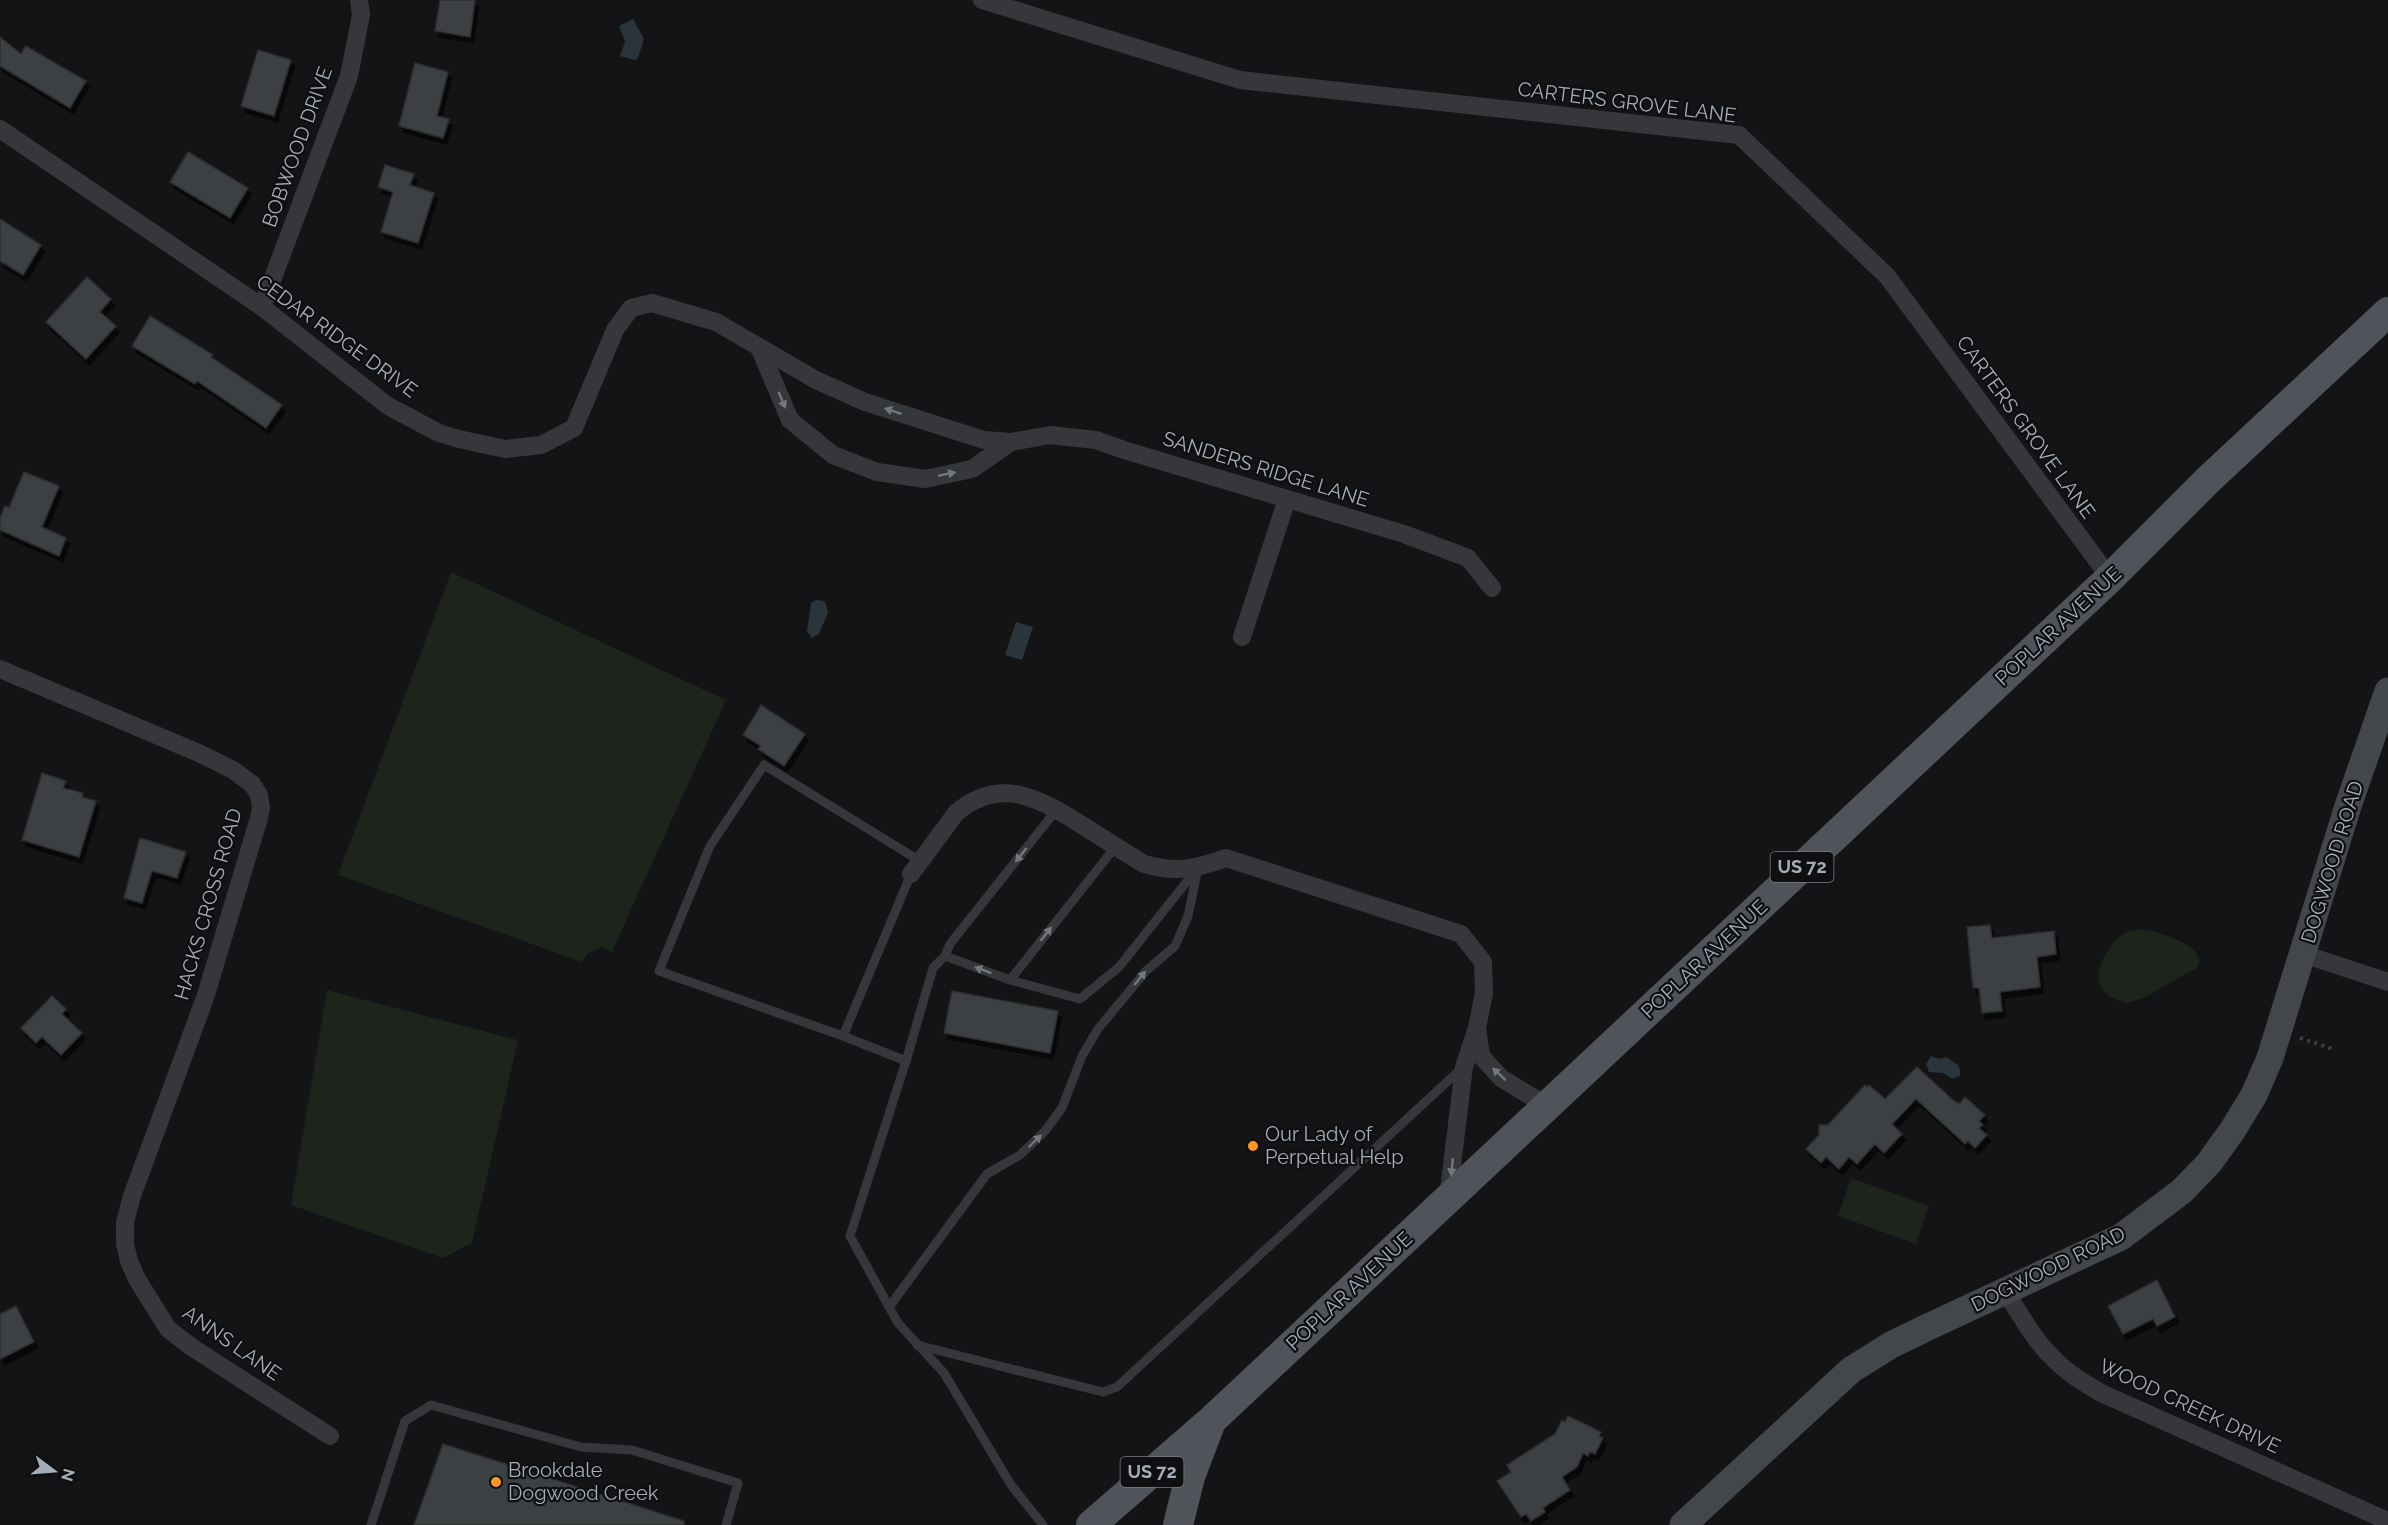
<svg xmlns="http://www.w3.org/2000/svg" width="2388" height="1525" font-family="Raleway,sans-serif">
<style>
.green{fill:#1c241c}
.water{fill:#29353b}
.building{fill:#3e3f43;stroke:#2e2e32;stroke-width:1.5;filter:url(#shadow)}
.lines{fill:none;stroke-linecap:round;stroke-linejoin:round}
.path{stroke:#3b3e42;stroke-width:4;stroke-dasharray:3 4.5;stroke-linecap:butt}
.lane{stroke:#35373b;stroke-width:9}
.street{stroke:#35373b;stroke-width:18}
.secondary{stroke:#43464b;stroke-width:27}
.primary{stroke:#50545a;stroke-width:30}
.oneway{fill:#73787f}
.poi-dot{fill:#fe9624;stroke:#0f0f11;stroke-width:2}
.labels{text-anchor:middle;stroke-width:4.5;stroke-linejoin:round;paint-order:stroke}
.shield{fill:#0f0f11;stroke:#787e85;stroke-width:1.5}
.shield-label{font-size:18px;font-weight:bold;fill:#a5adb7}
.street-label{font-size:20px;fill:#a5adb7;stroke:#0f0f11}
.poi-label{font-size:20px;fill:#a5adb7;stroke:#0f0f11;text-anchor:start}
</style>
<defs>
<filter id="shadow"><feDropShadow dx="3.5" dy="6" stdDeviation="0" flood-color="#0009"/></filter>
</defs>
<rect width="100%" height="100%" fill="#141416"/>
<g class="green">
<polygon points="451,572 726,700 612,952 602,947 587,954 582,962 338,875"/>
<path d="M2142 929C2155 931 2211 945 2197 968L2143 998 2127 1003C2118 1001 2107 997 2102 989 2091 971 2110 940 2127 932 2131 930 2137 930 2142 929Z"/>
<polygon points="327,990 518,1040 472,1243 443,1258 291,1205"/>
<polygon points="1851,1178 1929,1206 1916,1244 1838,1216"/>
</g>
<g class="water">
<polygon points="633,19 644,39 638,58 635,60 620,56 625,42 619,26"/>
<polygon points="816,600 825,601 828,612 819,634 812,638 807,631 811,603"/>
<polygon points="1016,622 1033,627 1022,660 1005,655"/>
<polygon points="1931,1056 1939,1059 1946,1057 1958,1065 1960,1070 1960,1076 1952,1079 1943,1073 1929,1072 1926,1064"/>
</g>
<g class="building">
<polygon points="440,0 475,0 470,37 435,31"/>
<polygon points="0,37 21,54 26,46 86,81 70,108 0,66"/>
<polygon points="258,50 291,60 274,116 241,106"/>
<polygon points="415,63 448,72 437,116 449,119 443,138 399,126"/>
<polygon points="188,152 248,188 230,218 170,182"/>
<polygon points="385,165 414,174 410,185 434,193 418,243 381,232 393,192 378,187"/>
<polygon points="0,219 41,245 23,275 0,261"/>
<polygon points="87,277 111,299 100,312 116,326 86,359 46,322"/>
<polygon points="150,316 213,355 211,357 282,405 266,428 197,381 195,384 132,346"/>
<polygon points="24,472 59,486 42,527 66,538 59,556 0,530 0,518 5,506 9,508"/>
<polygon points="761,705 805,734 784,766 758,749 761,746 743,735"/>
<polygon points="42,773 66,781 63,788 83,793 82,797 96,801 79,857 22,840"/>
<polygon points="140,838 186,852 177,878 152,871 142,903 124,898"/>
<polygon points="1990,925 1992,938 2054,931 2056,954 2037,957 2040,987 2000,992 2002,1011 1982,1013 1979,988 1973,988 1967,927"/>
<polygon points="952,991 1058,1011 1050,1053 944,1033"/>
<polygon points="52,996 66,1009 62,1014 82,1033 61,1055 42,1037 36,1043 21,1028"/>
<polygon points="1917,1067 1954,1101 1959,1104 1965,1097 1985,1115 1979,1121 1983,1125 1979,1128 1987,1135 1975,1148 1968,1141 1965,1144 1916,1099 1892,1124 1902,1134 1884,1153 1875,1144 1857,1164 1849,1157 1839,1169 1826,1157 1821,1163 1806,1149 1819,1135 1819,1125 1828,1125 1865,1085 1867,1087 1869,1085 1885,1099"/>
<polygon points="2157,1280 2175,1317 2157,1326 2153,1319 2123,1334 2108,1306"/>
<polygon points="16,1306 34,1342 0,1359 0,1314"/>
<polygon points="1568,1416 1601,1432 1599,1436 1603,1438 1595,1454 1590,1452 1588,1456 1583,1453 1577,1467 1562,1477 1570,1490 1543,1508 1545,1512 1531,1521 1526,1514 1521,1517 1497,1481 1511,1472 1507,1465 1555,1434 1562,1420 1565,1422"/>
<polygon points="443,1444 684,1521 684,1525 414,1525"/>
</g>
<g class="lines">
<polyline class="path" points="2300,1038 2333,1049"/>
<g class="lane">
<polyline points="911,874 843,1036 659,971 710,846 764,765 920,861"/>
<polyline points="945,956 1010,980 1080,999 1119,967 1196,870"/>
<polyline points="1010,980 1116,846"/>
<polyline points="843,1036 906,1061 850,1236 898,1323 944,1373 1011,1485 1043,1525"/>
<polyline points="906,1061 933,968 945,956 950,944 1057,809"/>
<polyline points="889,1307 987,1174 1020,1155 1045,1131 1062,1108 1082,1056 1098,1029 1146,971 1175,946 1188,916 1198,868"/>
<polyline points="917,1345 1103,1392 1117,1387 1462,1068"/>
<polyline points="371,1525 405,1421 431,1405 581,1447 632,1450 738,1483 726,1525"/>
</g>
<g class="street">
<polyline points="982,0 1240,80 1739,135 1887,276 2110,578"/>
<polyline points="0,129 262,307 388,406 439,433 459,439 505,449 541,445 574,428 615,330 631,308 652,303 716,322 816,380 865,402 984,440 1011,442 972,469 925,479 877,472 833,455 790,420 759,347"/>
<polyline points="262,307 349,76 361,15 359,0"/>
<polyline points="1011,442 1050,435 1096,440 1124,450 1404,534 1468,558 1492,588"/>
<polyline points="1242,637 1287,499"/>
<polyline points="0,669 201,754 233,770 252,784 259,795 261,807 259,818 205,998 132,1196 125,1222 125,1244 129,1261 137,1279 168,1329 193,1348 330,1436"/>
<path d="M911 874 956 813C1001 775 1040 799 1082 825 1102 838 1123 851 1144 864 1176 873 1196 869 1226 858L1461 934 1483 962 1484 993 1477 1028"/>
<polyline points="2303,954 2388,982"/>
<polyline points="1448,1198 1464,1067 1477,1028 1481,1056 1501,1078 1547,1106"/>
<path d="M2005 1291C2021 1315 2034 1341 2055 1360 2068 1374 2085 1383 2101 1393L2388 1521"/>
</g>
<polyline class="secondary" points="1683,1525 1851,1370 1891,1345 1928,1327 2121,1237 2182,1191 2209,1163 2232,1131 2254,1095 2270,1058 2348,806 2388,691"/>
<g class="primary">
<polyline points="1091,1525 1213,1419 1547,1106 2110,578 2208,480 2388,312"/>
<polyline points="1178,1525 1190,1477 1210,1424"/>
</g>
</g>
<defs><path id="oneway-solid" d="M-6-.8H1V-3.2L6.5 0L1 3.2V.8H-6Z" transform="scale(1.5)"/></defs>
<g class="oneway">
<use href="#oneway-solid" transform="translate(782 400) rotate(67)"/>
<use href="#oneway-solid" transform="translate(893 411) rotate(-162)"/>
<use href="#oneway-solid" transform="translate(947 474) rotate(-12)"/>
<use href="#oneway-solid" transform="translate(1021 855) rotate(128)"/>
<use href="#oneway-solid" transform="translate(1046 934) rotate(-52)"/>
<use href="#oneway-solid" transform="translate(983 970) rotate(-160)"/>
<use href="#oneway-solid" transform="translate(1140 978) rotate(-51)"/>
<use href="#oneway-solid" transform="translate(1499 1074) rotate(-137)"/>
<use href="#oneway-solid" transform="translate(1035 1141) rotate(-44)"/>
<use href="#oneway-solid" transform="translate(1452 1167) rotate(96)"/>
</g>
<g class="poi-dot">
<circle cx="1253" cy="1146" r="6"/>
<circle cx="496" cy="1482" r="6"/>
</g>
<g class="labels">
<g class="shield">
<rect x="1770.5" y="852" width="63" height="30" rx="4.5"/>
<rect x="1120.5" y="1457" width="63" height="30" rx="4.5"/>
</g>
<g class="shield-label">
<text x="1802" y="873">US 72</text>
<text x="1152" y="1478">US 72</text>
</g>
<g class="street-label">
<text transform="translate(1627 102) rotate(7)" y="7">CARTERS GROVE LANE</text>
<text transform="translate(297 147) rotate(-70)" y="7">BOBWOOD DRIVE</text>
<text transform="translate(337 336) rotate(36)" y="7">CEDAR RIDGE DRIVE</text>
<text transform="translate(2026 427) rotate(54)" y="7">CARTERS GROVE LANE</text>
<text transform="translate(1266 469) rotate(17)" y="7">SANDERS RIDGE LANE</text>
<text transform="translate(2058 626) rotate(-43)" y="7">POPLAR AVENUE</text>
<text transform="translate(2332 862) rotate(-73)" y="7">DOGWOOD ROAD</text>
<text transform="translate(208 904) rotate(-74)" y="7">HACKS CROSS ROAD</text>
<text transform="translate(1704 959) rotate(-43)" y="7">POPLAR AVENUE</text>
<text transform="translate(2048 1269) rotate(-26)" y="7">DOGWOOD ROAD</text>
<text transform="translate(1349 1291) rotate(-43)" y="7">POPLAR AVENUE</text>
<text transform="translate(232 1343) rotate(35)" y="7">ANNS LANE</text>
<text transform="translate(2190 1406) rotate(25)" y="7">WOOD CREEK DRIVE</text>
</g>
<g class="poi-label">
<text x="1265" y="1141">Our Lady of<tspan x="1265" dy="23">Perpetual Help</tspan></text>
<text x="508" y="1477">Brookdale<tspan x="508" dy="23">Dogwood Creek</tspan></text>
</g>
</g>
<g transform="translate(54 1471) rotate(106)" stroke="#0f0f11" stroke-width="4.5" paint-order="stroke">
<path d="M0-4.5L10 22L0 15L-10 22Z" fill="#a5adb7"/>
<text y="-9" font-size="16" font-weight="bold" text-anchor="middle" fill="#a5adb7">N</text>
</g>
</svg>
